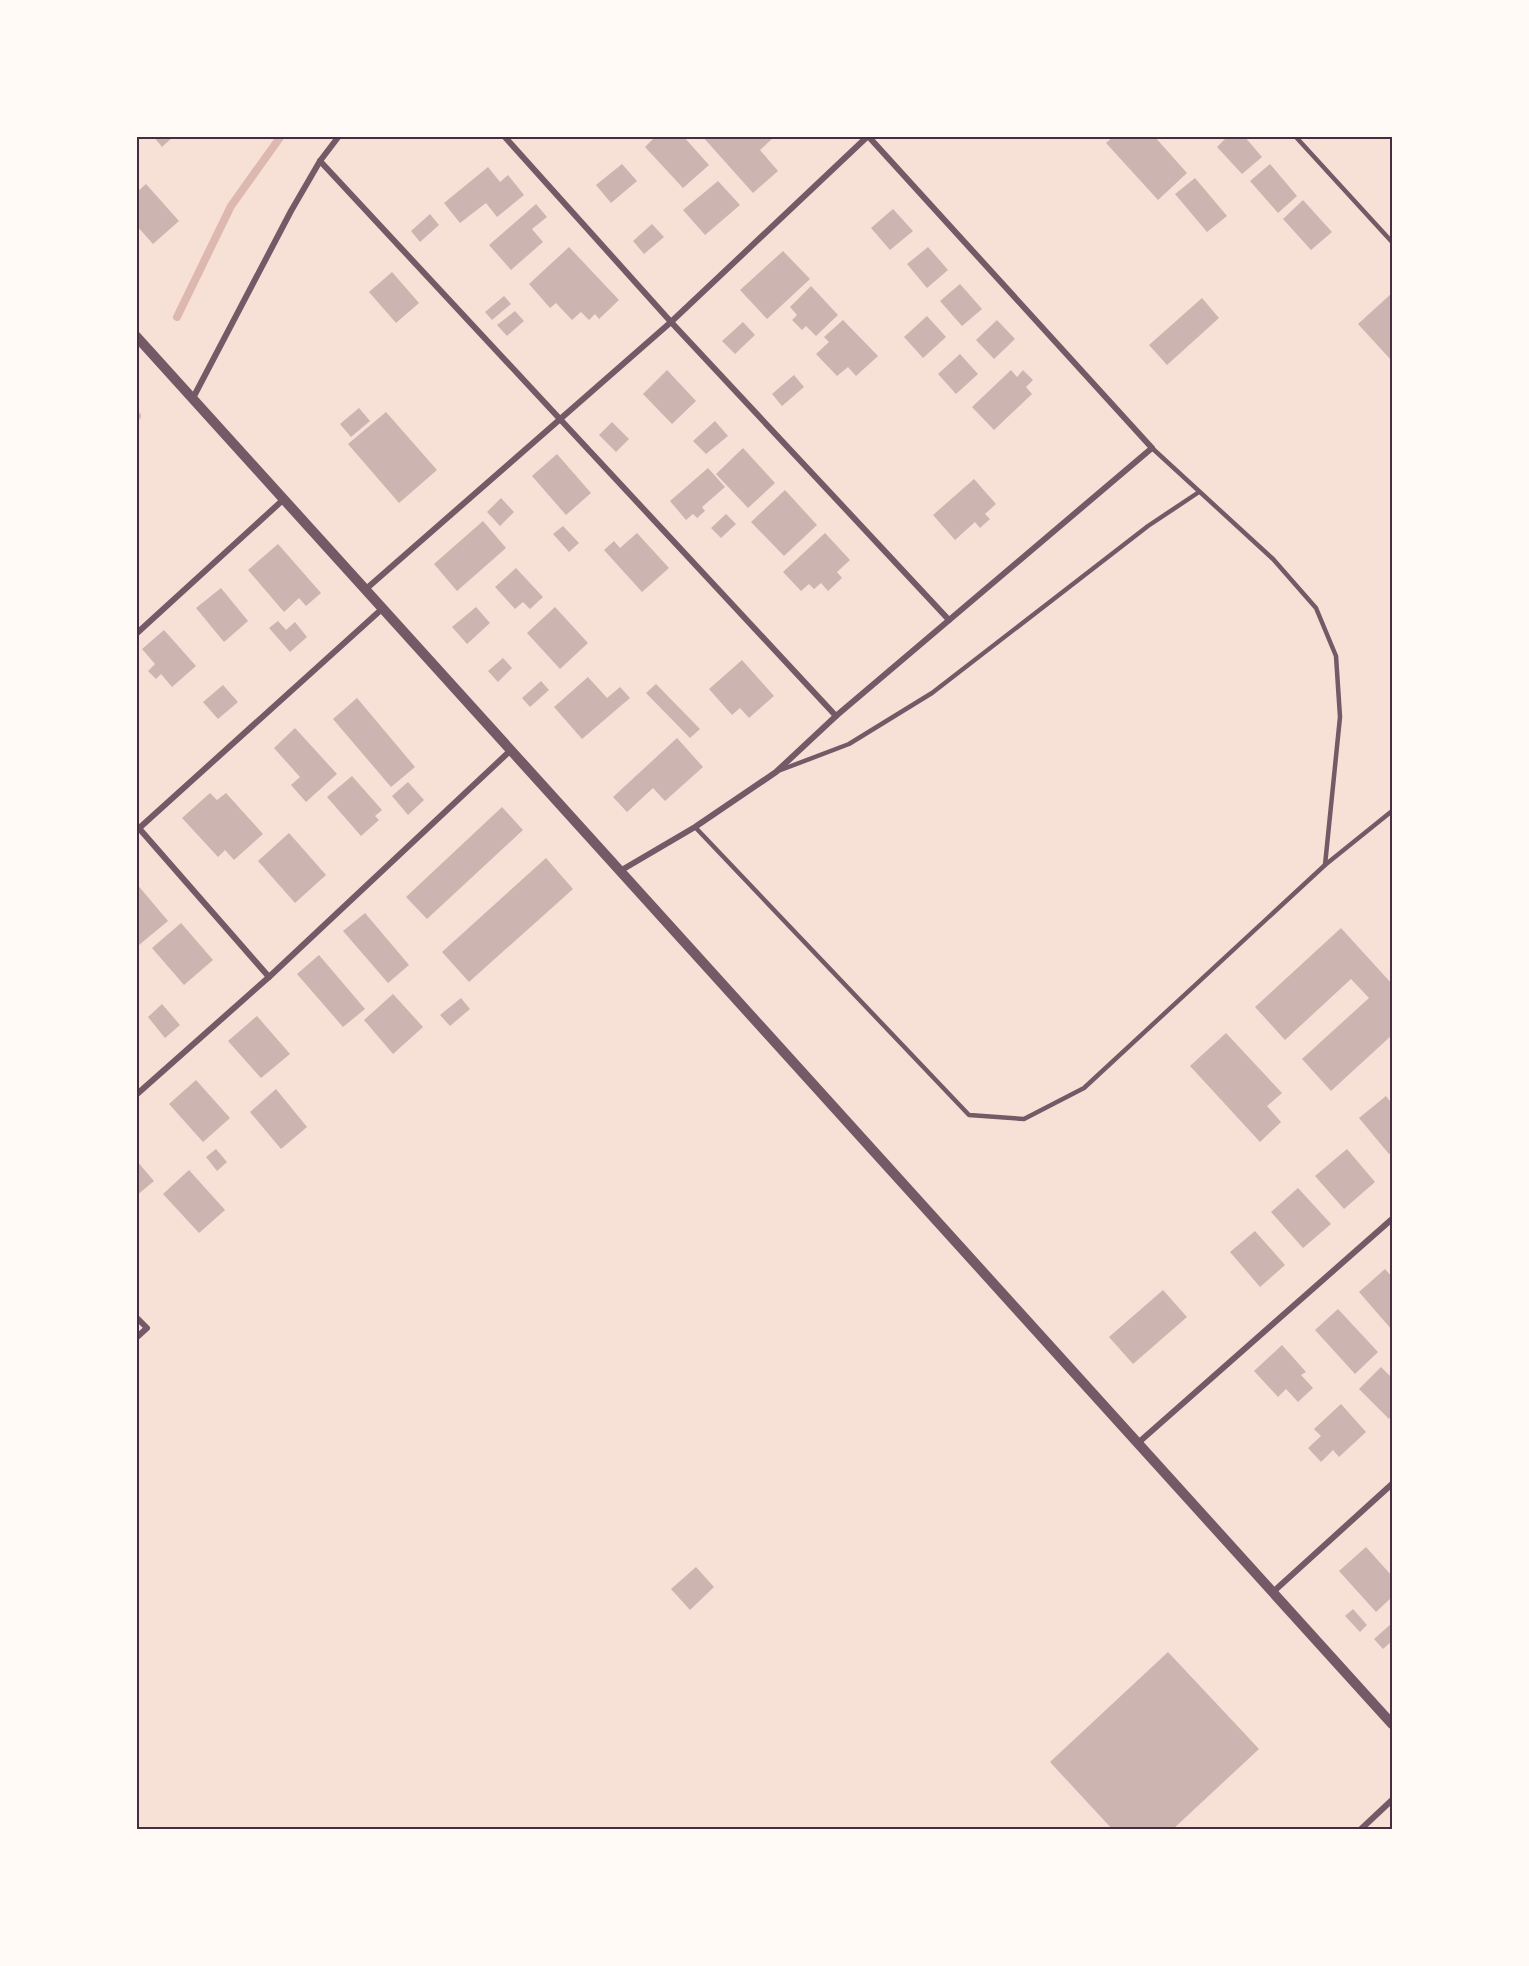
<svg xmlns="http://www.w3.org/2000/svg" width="1529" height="1966" font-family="'Roboto Serif',serif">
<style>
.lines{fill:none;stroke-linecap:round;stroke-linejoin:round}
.stream{stroke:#dcb8b0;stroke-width:8}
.building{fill:#ccb4b1}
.service{stroke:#755966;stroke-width:4.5}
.minor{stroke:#755966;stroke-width:6}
.tertiary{stroke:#755966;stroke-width:10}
.neatline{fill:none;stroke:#4a2c40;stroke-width:2}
</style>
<rect width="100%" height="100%" fill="#f7e1d7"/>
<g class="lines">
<g class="stream">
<polyline points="177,317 231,206 281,136"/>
<polyline points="136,416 137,416"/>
</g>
</g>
<g class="building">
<polygon points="153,136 174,136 162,147"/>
<polygon points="656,136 683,136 709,165 683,188 645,147"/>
<polygon points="702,136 775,136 760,150 778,171 753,193"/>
<polygon points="1114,136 1154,136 1187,173 1158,200 1106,143"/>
<polygon points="1228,136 1244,136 1262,157 1242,174 1217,147"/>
<polygon points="622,164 637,181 611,203 596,185"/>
<polygon points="1270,164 1297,196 1278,213 1250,181"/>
<polygon points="488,167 500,182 508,175 524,195 497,217 486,203 460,223 444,203"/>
<polygon points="1195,178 1227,216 1207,232 1175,194"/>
<polygon points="718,181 740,205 705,235 683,210"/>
<polygon points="146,184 179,221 153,244 136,225 136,193"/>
<polygon points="1303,200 1332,232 1311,250 1283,219"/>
<polygon points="536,204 547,217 532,229 543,242 511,270 489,245"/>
<polygon points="893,209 913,231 890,250 871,228"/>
<polygon points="430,214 439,225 420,242 411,231"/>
<polygon points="652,224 664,237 644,254 633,241"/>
<polygon points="569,247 619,300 599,319 595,314 589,320 581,312 572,320 556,303 550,308 529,284"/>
<polygon points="928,247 948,270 927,288 907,264"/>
<polygon points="783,251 810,279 767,319 740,290"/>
<polygon points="392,272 419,303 396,323 369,292"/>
<polygon points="960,284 982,309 962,326 940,301"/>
<polygon points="811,286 838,315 816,336 806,326 802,330 792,320 797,315 790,307"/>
<polygon points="1392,293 1392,361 1358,324"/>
<polygon points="504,296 511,304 492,320 485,312"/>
<polygon points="1202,298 1219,318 1167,365 1149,345"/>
<polygon points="515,311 524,321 507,336 497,325"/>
<polygon points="927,316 946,337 923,358 904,337"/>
<polygon points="843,320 878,356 856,376 848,367 837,376 816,354 829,342 824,337"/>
<polygon points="997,320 1015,339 994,359 976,340"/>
<polygon points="743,322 755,335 735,354 722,341"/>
<polygon points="960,354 978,374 956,394 938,374"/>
<polygon points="667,370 696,401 672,424 643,394"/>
<polygon points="1011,370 1017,377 1023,370 1033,380 1026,387 1032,394 994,430 972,407"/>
<polygon points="794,375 804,387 782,406 772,394"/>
<polygon points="359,408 370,421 351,437 340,424"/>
<polygon points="386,412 437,470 399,503 348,444"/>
<polygon points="715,421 728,436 706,454 693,441"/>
<polygon points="612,422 629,439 616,452 599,435"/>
<polygon points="743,448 775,483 748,508 716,474"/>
<polygon points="557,454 591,493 566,515 532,476"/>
<polygon points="708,468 725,487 702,507 705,511 697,518 693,514 686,520 670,501"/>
<polygon points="974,479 996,504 985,514 990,519 980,528 975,522 955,540 933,515"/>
<polygon points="785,490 817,525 784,556 751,522"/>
<polygon points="501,498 514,512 500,526 487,512"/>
<polygon points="726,514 736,524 721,538 711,528"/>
<polygon points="483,521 506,548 457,591 434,564"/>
<polygon points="563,526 579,543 569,552 553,534"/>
<polygon points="637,533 669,568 642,592 604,550 614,541 620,548"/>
<polygon points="825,533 850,560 837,572 842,578 828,591 821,583 814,589 809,584 801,591 783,572"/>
<polygon points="278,544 321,593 306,606 299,598 284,612 248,570"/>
<polygon points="516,568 543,597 530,609 523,602 515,609 495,587"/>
<polygon points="221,588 248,621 224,642 196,608"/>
<polygon points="476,607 490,623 467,644 452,627"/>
<polygon points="555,607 588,643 560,669 527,633"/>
<polygon points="278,621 286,630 295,622 307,637 290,652 269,628"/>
<polygon points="164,630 196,666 172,687 161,674 156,679 148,671 155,664 142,649"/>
<polygon points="503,658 512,668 498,682 488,671"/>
<polygon points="742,660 774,696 749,718 740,708 732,715 709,689"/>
<polygon points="588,677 607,698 620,687 630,698 582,739 554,707"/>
<polygon points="541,681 549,690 530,707 522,698"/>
<polygon points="656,684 700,729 690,738 646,693"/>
<polygon points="223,685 238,702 218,719 203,702"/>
<polygon points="357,698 415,767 391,787 333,719"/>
<polygon points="295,728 337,774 306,802 291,785 300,777 274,748"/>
<polygon points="677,738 703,767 665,801 653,788 627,812 613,797"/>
<polygon points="352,776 382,810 375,816 379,820 361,836 327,797"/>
<polygon points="408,782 424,800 408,815 392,796"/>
<polygon points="210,793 217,800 226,793 263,834 234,860 225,850 218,857 182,818"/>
<polygon points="502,807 523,830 427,919 406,897"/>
<polygon points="289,833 326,875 295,903 258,861"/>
<polygon points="546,858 573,889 469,982 442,952"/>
<polygon points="136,883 168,921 139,945 136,942"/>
<polygon points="365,913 409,965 388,983 343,931"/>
<polygon points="181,923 213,960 184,985 152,948"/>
<polygon points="1341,928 1392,984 1392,1035 1331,1091 1302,1059 1369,998 1351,979 1285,1040 1255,1007"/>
<polygon points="319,955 365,1009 343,1027 297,974"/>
<polygon points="393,994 423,1027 393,1054 364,1020"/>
<polygon points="461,998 470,1009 450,1026 440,1015"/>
<polygon points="162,1004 180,1025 165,1038 148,1017"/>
<polygon points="257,1016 290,1054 261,1078 228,1041"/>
<polygon points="1226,1033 1282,1093 1267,1106 1281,1122 1260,1142 1190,1066"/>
<polygon points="196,1080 230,1118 203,1142 169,1104"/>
<polygon points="276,1089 307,1127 281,1149 250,1112"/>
<polygon points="1386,1096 1392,1104 1392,1151 1389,1154 1359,1118"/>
<polygon points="216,1149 227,1162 217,1171 206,1157"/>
<polygon points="1347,1149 1375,1182 1344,1209 1315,1176"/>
<polygon points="136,1160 154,1181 136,1196"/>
<polygon points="189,1170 225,1210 199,1233 163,1194"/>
<polygon points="1298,1188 1331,1224 1303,1248 1271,1212"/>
<polygon points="1255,1231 1285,1265 1260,1287 1230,1252"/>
<polygon points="1385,1269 1392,1277 1392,1330 1359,1292"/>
<polygon points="1163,1290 1187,1317 1133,1364 1109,1337"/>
<polygon points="1338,1309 1378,1352 1355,1374 1315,1330"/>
<polygon points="1282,1345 1306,1372 1301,1375 1313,1388 1298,1402 1286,1389 1278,1397 1254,1371"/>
<polygon points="1381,1367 1392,1378 1392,1415 1389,1419 1359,1389"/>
<polygon points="1341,1404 1366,1432 1339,1457 1333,1450 1321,1462 1308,1448 1321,1436 1314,1429"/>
<polygon points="1366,1547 1392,1576 1392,1597 1376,1612 1339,1571"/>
<polygon points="696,1567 714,1587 690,1610 671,1589"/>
<polygon points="1353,1609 1367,1625 1360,1632 1345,1616"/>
<polygon points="1392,1623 1392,1641 1383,1649 1374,1639"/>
<polygon points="1168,1652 1259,1749 1172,1830 1113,1830 1050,1762"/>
</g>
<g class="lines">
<g class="service">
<polyline points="1295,136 1392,242"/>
<polyline points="1152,448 1273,559 1316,608 1336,656 1340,717 1325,865"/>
<polyline points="778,771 849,744 932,693 1148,526 1199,492"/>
<polyline points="695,827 969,1115 1024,1119 1084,1088 1325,865 1392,811"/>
</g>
<g class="minor">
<polyline points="504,136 671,322 949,620"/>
<polyline points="320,161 836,716"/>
<polyline points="193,398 291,211 320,161 339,136"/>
<polyline points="366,589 671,322 868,136"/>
<polyline points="136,634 284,499"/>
<polyline points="137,826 269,977"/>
<polyline points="136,831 383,608"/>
<polyline points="620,871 695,827 776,772 836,716 1152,448 868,136"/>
<polyline points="136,1095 269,977 511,750"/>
<polyline points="136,1317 147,1328 136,1338"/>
<polyline points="1138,1443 1392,1219"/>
<polyline points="1273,1592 1392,1484"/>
<polyline points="1360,1830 1392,1800"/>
</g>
<polyline class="tertiary" points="136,336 1392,1724"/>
</g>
<rect width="1529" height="1966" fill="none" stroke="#fffaf5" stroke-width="276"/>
<rect x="138" y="138" width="1253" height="1690" class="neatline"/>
</svg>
